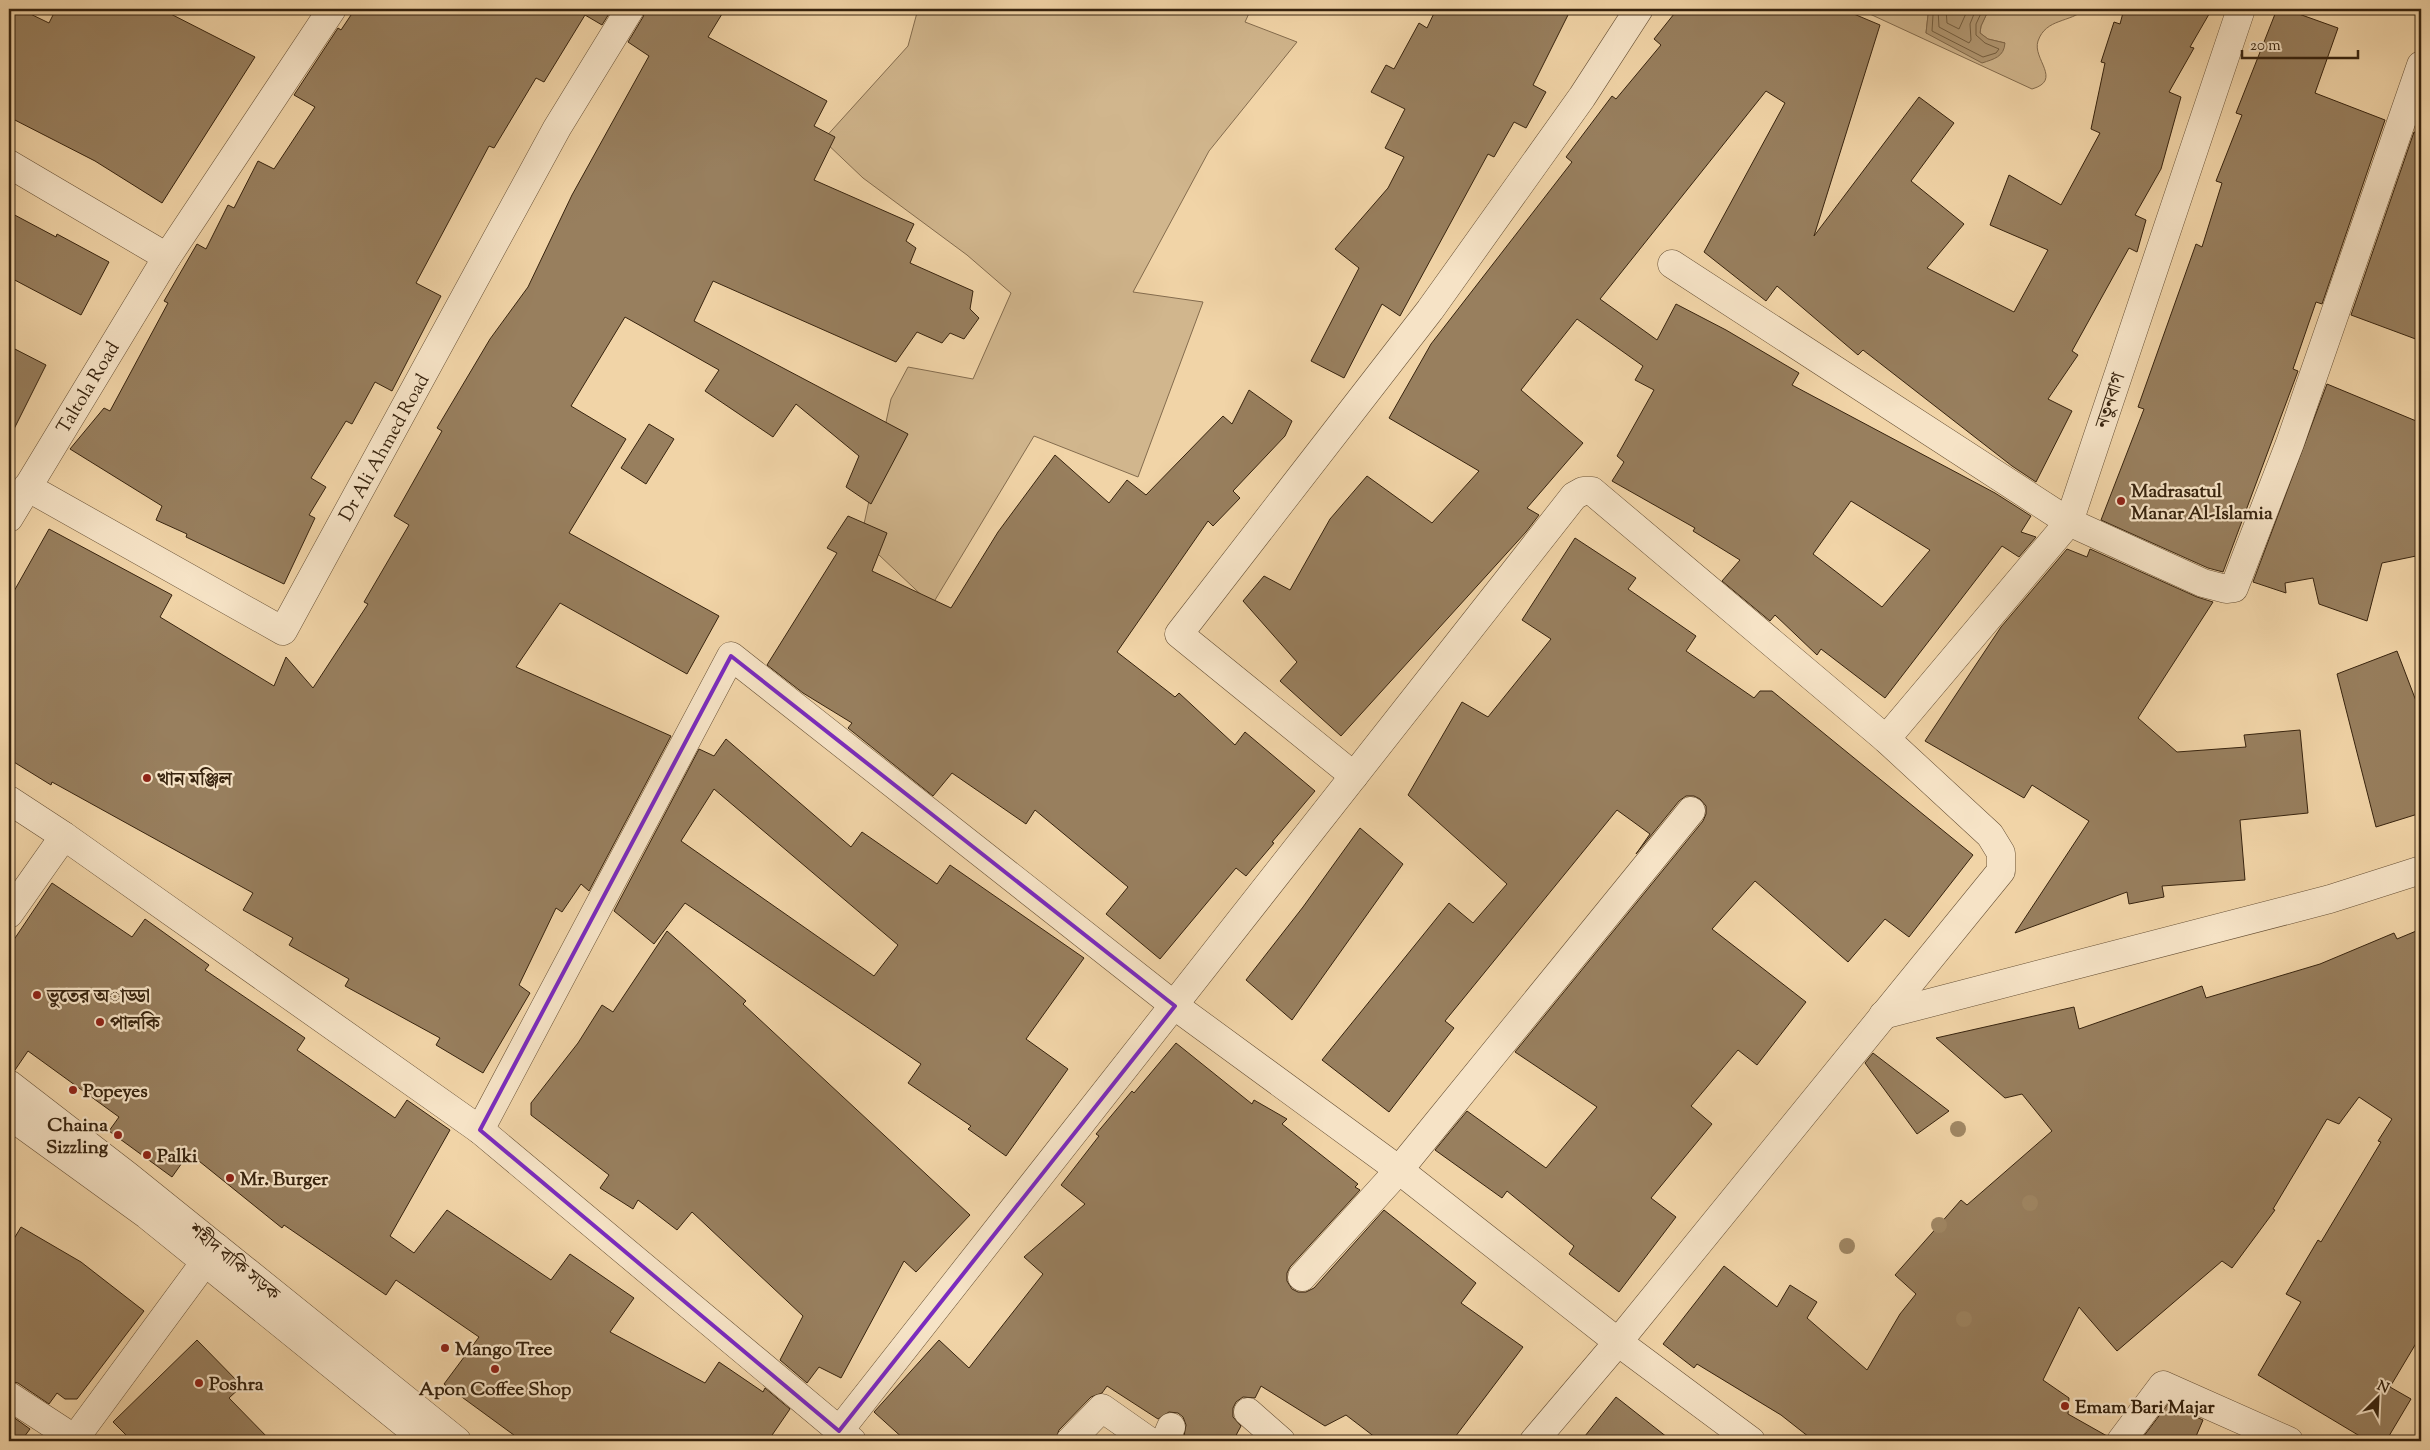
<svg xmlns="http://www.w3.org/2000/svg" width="2430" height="1450" font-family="'Sorts Mill Goudy','Noto Serif Bengali',serif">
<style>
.green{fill:#d1b68d;stroke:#846c4e}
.water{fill:#b29873;stroke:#81694b}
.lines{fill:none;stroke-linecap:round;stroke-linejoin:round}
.shore{stroke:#745e40;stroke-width:1}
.building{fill:#987f5e;stroke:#37230e;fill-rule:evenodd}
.minor-casing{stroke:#664f34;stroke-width:29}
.minor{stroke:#f6e3c6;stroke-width:28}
.tree{fill:#a08764}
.marked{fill:none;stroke:#7b2cbf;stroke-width:4;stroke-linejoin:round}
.poi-dot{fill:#8f2418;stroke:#f6e3c6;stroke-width:2}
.labels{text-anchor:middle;stroke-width:4.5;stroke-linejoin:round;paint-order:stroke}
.street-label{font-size:19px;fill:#37230e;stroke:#f6e3c6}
.poi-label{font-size:19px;font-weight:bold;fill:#37230e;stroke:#f6e3c6;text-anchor:start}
</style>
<rect width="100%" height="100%" fill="#f1d4a7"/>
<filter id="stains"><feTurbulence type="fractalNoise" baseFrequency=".004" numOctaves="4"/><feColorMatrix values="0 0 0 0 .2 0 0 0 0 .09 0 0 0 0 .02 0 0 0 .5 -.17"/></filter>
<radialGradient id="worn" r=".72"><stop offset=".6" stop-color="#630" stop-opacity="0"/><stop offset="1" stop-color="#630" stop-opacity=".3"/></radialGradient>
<g class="green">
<polygon points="918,9 1251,9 1245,22 1297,42 1209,151 1133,292 1203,302 1138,477 1034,436 932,605 861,538 891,399 908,367 973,379 1011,293 967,255 863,178 823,140 908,46"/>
<path d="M1859 9H1926L1928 15 1926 33 2005 43 1988 39 1980 33 1981 26 1989 9H2085C2070 23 2046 18 2038 41 2032 59 2063 80 2032 89Z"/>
</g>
<path class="water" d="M1926 9H1989L1981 26 1980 33 1988 39 2005 43C2004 57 1994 59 1982 63L1926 33 1928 15Z"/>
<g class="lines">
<g class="shore">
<polyline points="1931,9 1933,15 1932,31 1983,57 1996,53 1999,49 1985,43 1976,35 1976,24 1983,9"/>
<polyline points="1938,9 1939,27 1969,43 1971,40 1970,24 1976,9"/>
<polyline points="1946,9 1947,23 1959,29 1968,9"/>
</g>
</g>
<g class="building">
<polygon points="9,9 20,9 49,23 56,9 161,9 255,57 162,203 95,161 9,117"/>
<polygon points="355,9 612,9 602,25 585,15 544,82 536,78 494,148 489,146 416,283 441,296 392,391 375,382 352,424 346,421 311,478 326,487 309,515 315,518 284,584 186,537 187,534 156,520 162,506 70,449 104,408 110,411 168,303 164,301 197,244 206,249 228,205 234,208 258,161 274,169 315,107 294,95 338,28 341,30"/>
<polygon points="646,9 725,9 708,37 827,101 814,126 835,137 814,180 914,224 906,241 916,248 910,263 973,291 970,309 979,318 964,339 950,333 942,343 917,332 896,362 713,281 694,321 908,434 871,504 846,487 859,456 796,404 773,437 705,391 719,370 625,317 571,406 626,439 569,533 719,616 687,674 560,603 516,667 671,736 589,891 581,884 562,912 556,908 519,985 530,993 483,1073 436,1045 440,1038 345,986 349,979 289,945 293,938 243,910 253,893 52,782 51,785 9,759 9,600 49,529 172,595 160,617 274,686 286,657 313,688 368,604 364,602 409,525 394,516 442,431 437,428 490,339 528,287 572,195 649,56 628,42 643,17"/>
<polygon points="1436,9 1571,9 1533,85 1546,92 1526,128 1514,122 1494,157 1488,154 1400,316 1382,304 1344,378 1311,361 1359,268 1335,249 1388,188 1404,157 1385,148 1405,109 1371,92 1386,65 1394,69 1419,23 1427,28"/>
<path d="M1678 9H1842L1880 25 1814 236 1919 97 1954 123 1911 181 1964 224 1927 268 2014 312 2048 250 1990 225 2009 175 2061 205 2100 133 2091 129 2105 63 2101 62 2114 22 2120 24 2124 9H2212L2190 47 2194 48 2169 92 2181 97 2161 169 2135 215 2146 220 2137 252 2129 248 2072 351 2078 355 2048 399 2072 411 2036 482 2012 466 1863 350 1858 355 1777 286 1766 301 1704 252 1785 103 1766 91 1600 299 1657 340 1676 304 1726 330 1799 373 1792 385 1995 493 2031 516 2021 532 2036 537 2019 557 2002 546 1885 698 1821 649 1817 655 1775 615 1770 621 1722 581 1740 560 1693 531 1695 528 1612 481 1624 462 1617 456 1654 390 1635 380 1643 366 1577 319 1521 390 1583 443 1527 508 1539 515 1526 532 1341 736 1280 681 1297 662 1243 601 1264 576 1290 590 1330 519 1367 476 1432 523 1479 471 1389 418 1431 344 1572 162 1566 157 1612 96 1616 99 1661 45 1654 39ZM1851 501 1930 550 1882 607 1813 554Z"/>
<polygon points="2277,9 2285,9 2338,28 2315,93 2385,120 2322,304 2316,302 2293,369 2298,371 2223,572 2208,568 2101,520 2144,409 2138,407 2196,244 2202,247 2222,183 2216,181 2242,115 2236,113"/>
<polygon points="2414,132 2421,134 2421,341 2351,315"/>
<polygon points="9,212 56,237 57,234 109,262 81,315 9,277"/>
<polygon points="9,346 46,365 9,439"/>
<polygon points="2327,384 2421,423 2421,555 2382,563 2367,621 2319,604 2313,578 2285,583 2286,593 2253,582"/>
<polygon points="1249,390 1292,421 1285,436 1233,491 1240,498 1213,526 1208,521 1117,652 1175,697 1179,693 1235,745 1245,732 1315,791 1272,842 1274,843 1246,876 1236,868 1160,959 1106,914 1128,887 1035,810 1026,824 952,773 933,796 848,728 852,723 803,693 767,665 837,553 827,548 848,516 887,533 872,571 951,608 998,532 1055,455 1109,503 1127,480 1146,495 1223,416 1232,424"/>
<polygon points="649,424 674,439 646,484 621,468"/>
<polygon points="1575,538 1636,578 1628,589 1696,636 1686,651 1754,698 1760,691 1772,691 1973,855 1909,937 1885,919 1848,962 1755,881 1712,929 1806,1002 1757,1065 1738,1050 1691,1106 1712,1124 1651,1198 1676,1217 1619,1292 1569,1254 1574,1246 1507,1191 1502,1198 1435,1150 1467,1111 1546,1168 1597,1107 1515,1052 1703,821 1706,814 1706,806 1700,799 1694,796 1686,796 1679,801 1636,854 1650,834 1617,810 1445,1021 1454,1028 1389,1112 1322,1060 1449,903 1473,923 1507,884 1408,795 1462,702 1488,717 1551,639 1522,620"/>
<polygon points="2067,549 2087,557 2090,549 2197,597 2213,602 2138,718 2177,752 2246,747 2244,735 2300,730 2308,813 2240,820 2245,880 2162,886 2164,897 2129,904 2127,892 2015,933 2089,821 2032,785 2024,798 1925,741 2001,627"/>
<polygon points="2397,651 2421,714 2421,813 2376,827 2337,674"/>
<path d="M726 739 851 847 862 832 937 884 950 865 1084 958 1026 1039 1068 1069 1006 1156 968 1129 971 1126 908 1083 921 1064 685 903 654 944 614 911 699 749 714 756ZM714 789 898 945 874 976 681 841Z"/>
<polygon points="1360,828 1403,864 1292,1020 1246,980 1303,907"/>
<polygon points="52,883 132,937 145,919 209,965 205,970 305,1038 297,1050 395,1118 407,1100 450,1130 390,1236 414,1253 447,1210 551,1280 570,1254 634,1298 610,1332 705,1383 719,1362 763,1392 765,1388 790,1409 768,1441 522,1441 444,1384 479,1337 396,1280 386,1295 284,1225 282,1228 189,1153 172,1177 109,1131 119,1117 28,1051 15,1070 9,1069 9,947"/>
<polygon points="2421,929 2421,1335 2390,1387 2411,1399 2386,1441 2368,1441 2258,1375 2301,1302 2286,1294 2318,1240 2321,1242 2381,1142 2378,1141 2392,1119 2359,1097 2339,1124 2327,1119 2273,1209 2275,1210 2232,1268 2222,1261 2117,1351 2079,1307 2043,1380 2069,1398 2068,1414 2107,1436 2106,1441 1814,1441 1781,1415 1697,1364 1694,1368 1663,1344 1724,1266 1777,1307 1790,1285 1817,1302 1807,1318 1867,1370 1900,1314 1916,1294 1895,1275 1961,1200 1967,1205 2052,1131 2022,1094 2005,1098 1936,1038 2074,1007 2079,1029 2202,986 2206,998 2320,964 2394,933 2397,939"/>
<polygon points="667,931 746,1001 743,1004 970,1215 916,1272 904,1261 841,1378 819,1367 807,1383 780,1360 803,1316 692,1212 677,1230 638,1200 633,1209 600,1188 609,1175 531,1115 531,1103 578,1043 602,1005 613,1012"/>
<polygon points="1176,1043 1252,1104 1254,1100 1287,1119 1282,1124 1358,1184 1355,1187 1360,1190 1290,1267 1287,1273 1287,1281 1292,1289 1298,1292 1306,1292 1314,1288 1384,1210 1476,1283 1461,1303 1523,1347 1452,1441 1380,1441 1346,1415 1325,1426 1261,1386 1255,1398 1243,1397 1236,1402 1233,1408 1233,1417 1241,1426 1233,1441 1192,1441 1184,1436 1186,1425 1183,1417 1178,1413 1169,1412 1158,1419 1107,1386 1102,1393 1091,1397 1059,1430 1055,1441 906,1441 874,1412 939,1340 969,1368 1043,1274 1024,1257 1085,1204 1061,1185 1099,1136 1096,1134 1132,1091 1134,1093"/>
<polygon points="1873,1053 1949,1111 1917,1134 1865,1063"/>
<polygon points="21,1227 81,1262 144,1311 77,1399 65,1399 57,1393 49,1404 18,1383 9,1381 9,1247"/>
<polygon points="197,1340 242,1386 229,1398 271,1441 132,1441 113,1422"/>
<polygon points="1616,1397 1672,1441 1581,1441"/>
<polygon points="2168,1404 2203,1420 2194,1441 2140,1441"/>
<polygon points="9,1414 30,1429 21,1441 9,1441"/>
</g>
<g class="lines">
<defs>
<g id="minor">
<polyline points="9,164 167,257"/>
<polyline points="1672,264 2069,522 2203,583 2226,589 2234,588 2290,443 2421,65"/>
<polyline points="27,487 283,631 557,128 630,9"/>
<polyline points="9,518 167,257 332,9"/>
<polyline points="1886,739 2069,522 2241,9"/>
<polyline points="1354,776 1179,634 1430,310 1582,97 1639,9"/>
<polyline points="9,800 64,836 480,1130 852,1441"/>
<polyline points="9,914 64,836"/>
<polyline points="1883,1015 2330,899 2421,870"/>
<polyline points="9,1084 128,1176 457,1441"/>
<polyline points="9,1115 147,1215 426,1441"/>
<polyline points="480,1130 731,656 1175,1006 1399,1170 1618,1342 1751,1441"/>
<polyline points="1302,1277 1399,1170 1691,811"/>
<polyline points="9,1396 78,1441"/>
<polyline points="1248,1412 1281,1441"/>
<polyline points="839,1431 1574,496 1583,491 1592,491 1886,739 1990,835 2001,853 2001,871 1618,1342 1534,1441"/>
<polyline points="73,1441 216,1247"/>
<polyline points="1070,1441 1102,1408 1149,1441"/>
<polyline points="1165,1441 1171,1427"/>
<polyline points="2121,1441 2163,1385 2289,1441"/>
</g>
</defs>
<use href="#minor" class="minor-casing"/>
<use href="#minor" class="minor"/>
</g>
<g class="tree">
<circle cx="1958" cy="1129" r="8"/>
<circle cx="2030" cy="1203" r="8"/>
<circle cx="1939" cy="1225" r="8"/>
<circle cx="1847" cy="1246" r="8"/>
<circle cx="1964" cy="1319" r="8"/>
</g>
<path class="marked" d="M731 656 1175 1006 839 1431 480 1130Z"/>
<g class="poi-dot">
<circle cx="2121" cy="501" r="5"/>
<circle cx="147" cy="778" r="5"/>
<circle cx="37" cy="995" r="5"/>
<circle cx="100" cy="1022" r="5"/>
<circle cx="73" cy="1090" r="5"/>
<circle cx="118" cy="1135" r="5"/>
<circle cx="147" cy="1155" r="5"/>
<circle cx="230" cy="1178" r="5"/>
<circle cx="445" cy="1348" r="5"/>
<circle cx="495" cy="1369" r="5"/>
<circle cx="199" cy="1383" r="5"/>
<circle cx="2065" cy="1406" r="5"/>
</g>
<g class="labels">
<g class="street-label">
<text transform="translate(87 387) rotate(-59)" y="7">Taltola Road</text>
<text transform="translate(2109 400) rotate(-72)" y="7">নতুনবাগ</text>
<text transform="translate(383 447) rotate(-61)" y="7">Dr Ali Ahmed Road</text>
<text transform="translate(235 1261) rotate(39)" y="7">শহীদ বাকি সড়ক</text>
</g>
<g class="poi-label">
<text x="2131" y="497">Madrasatul<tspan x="2131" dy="22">Manar Al-Islamia</tspan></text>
<text x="157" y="785">খান মঞ্জিল</text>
<text x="47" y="1002">ভুতের অাড্ডা</text>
<text x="110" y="1029">পালকি</text>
<text x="83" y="1097">Popeyes</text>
<text x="108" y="1131" text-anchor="end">Chaina<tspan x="108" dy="22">Sizzling</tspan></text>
<text x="157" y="1162">Palki</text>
<text x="240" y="1185">Mr. Burger</text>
<text x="455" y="1355">Mango Tree</text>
<text x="209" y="1390">Poshra</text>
<text x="495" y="1395" text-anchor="middle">Apon Coffee Shop</text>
<text x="2075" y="1413">Emam Bari Majar</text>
</g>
</g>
<rect width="2430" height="1450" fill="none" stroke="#f1d4a7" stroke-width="30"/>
<rect x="10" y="10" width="2410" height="1430" fill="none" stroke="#37230e" stroke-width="2.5"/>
<rect x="15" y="15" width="2400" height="1420" fill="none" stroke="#37230e"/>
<g transform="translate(2378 1398) rotate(24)" stroke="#f6e3c6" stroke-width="4" paint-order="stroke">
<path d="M0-4L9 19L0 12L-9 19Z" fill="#37230e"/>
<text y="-8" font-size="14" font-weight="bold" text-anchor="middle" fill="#37230e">N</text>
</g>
<path d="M2242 50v8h116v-8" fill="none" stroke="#37230e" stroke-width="2.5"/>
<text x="2250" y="50" font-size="15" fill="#37230e" stroke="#f6e3c6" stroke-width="4" paint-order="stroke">20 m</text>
<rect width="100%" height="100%" filter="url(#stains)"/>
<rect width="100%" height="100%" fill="url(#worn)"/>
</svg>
